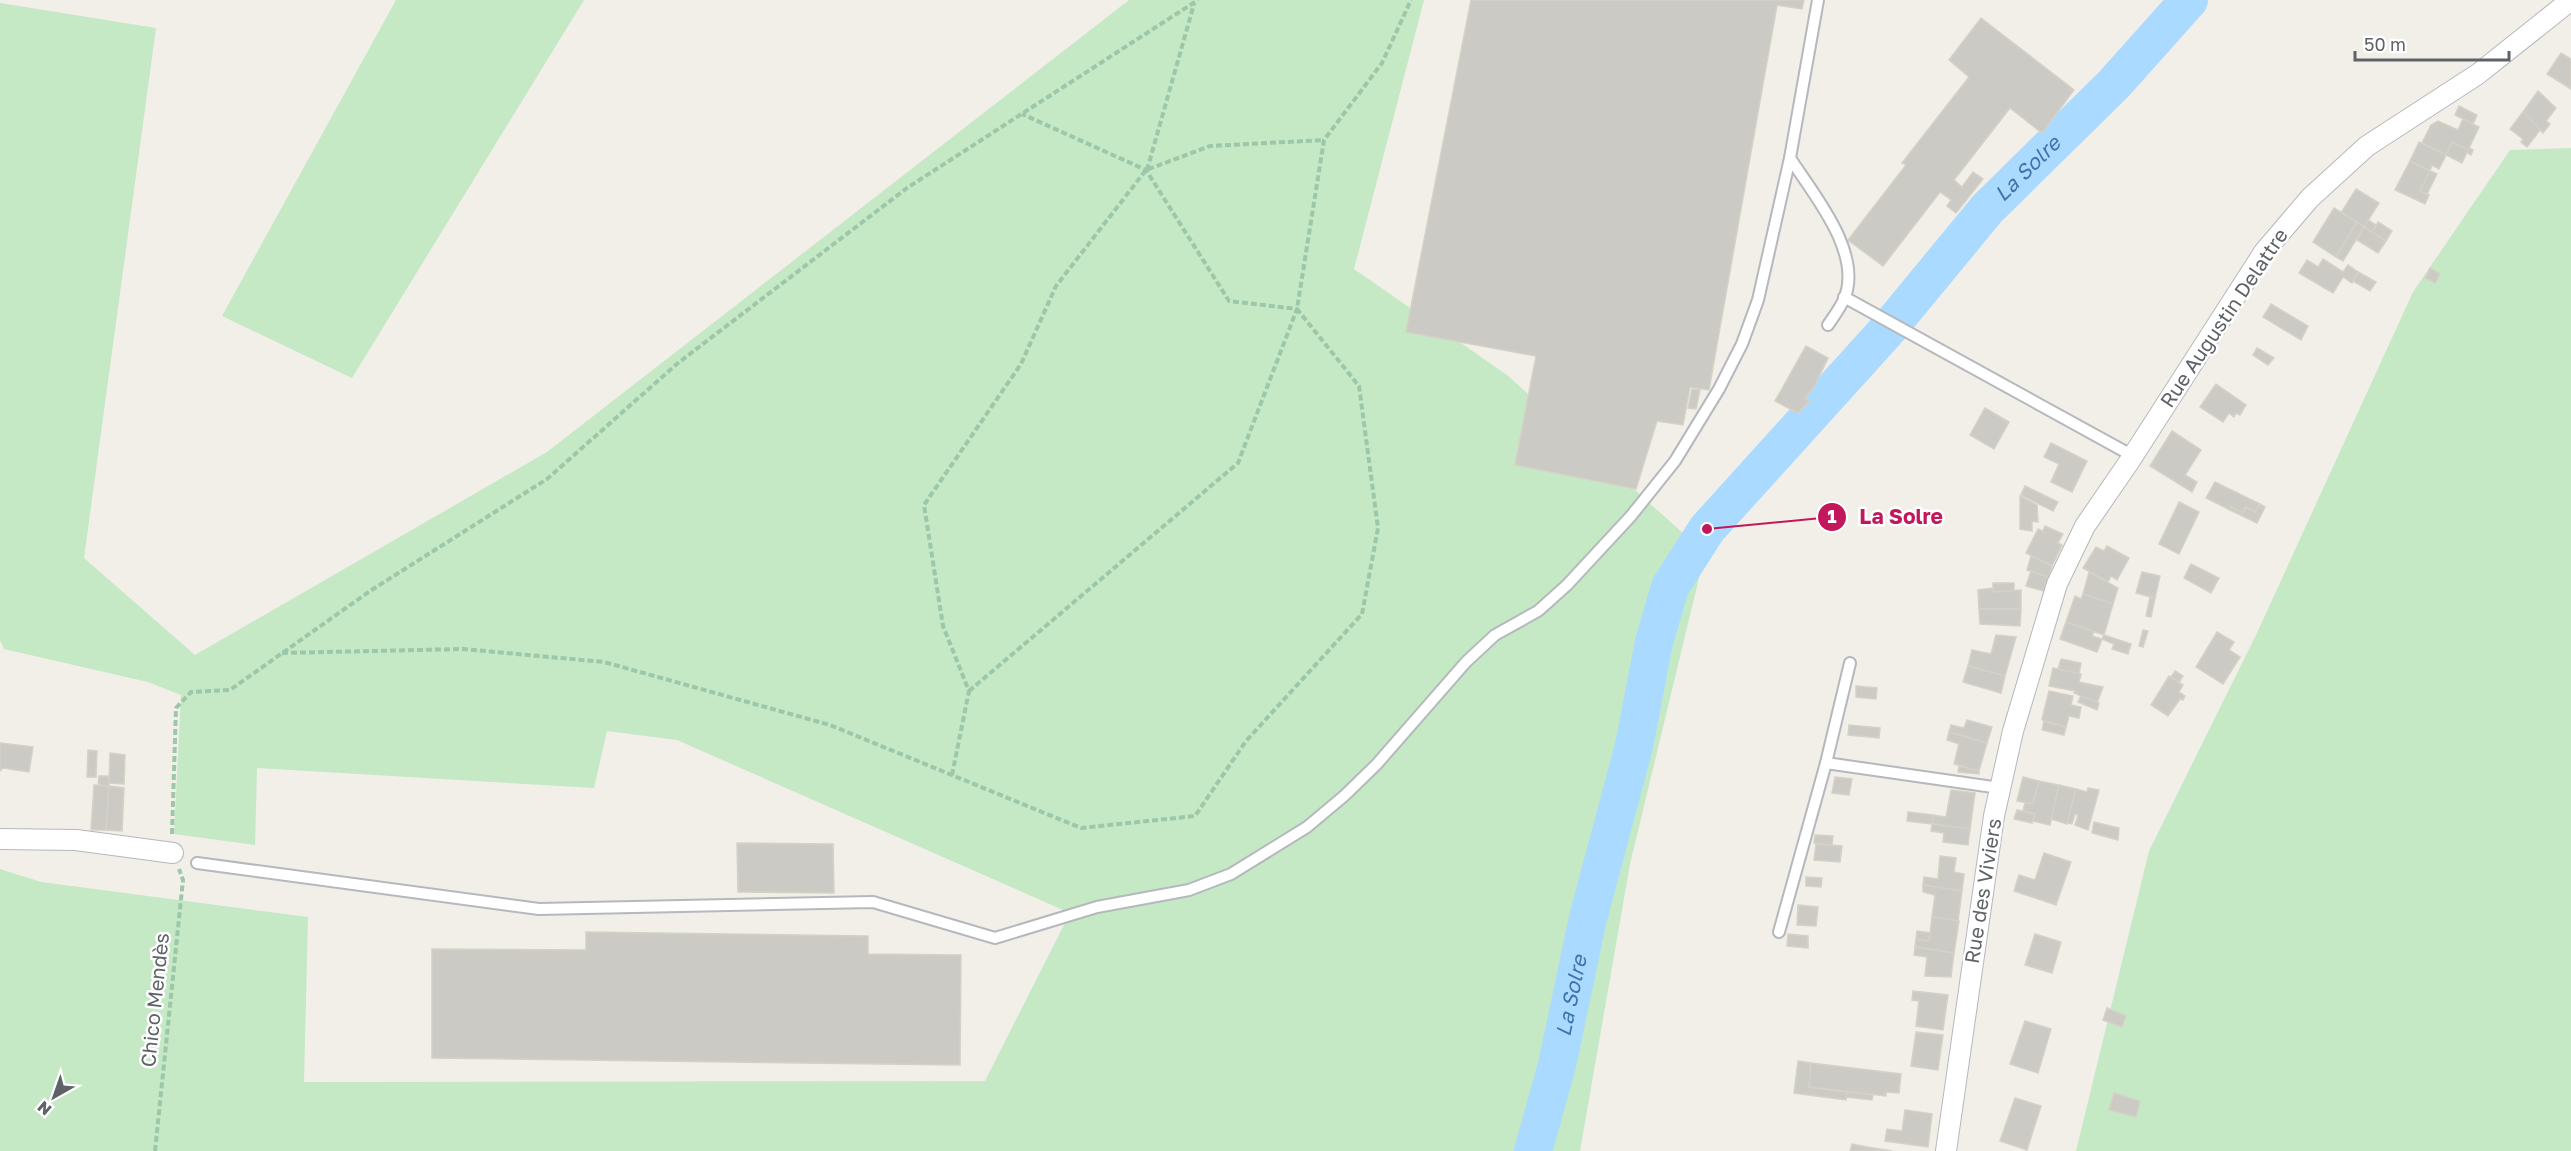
<svg xmlns="http://www.w3.org/2000/svg" width="2571" height="1151" font-family="'Golos Text',sans-serif">
<style>
.green{fill:#c5e8c5}
.lines{fill:none;stroke-linecap:round;stroke-linejoin:round}
.river{stroke:#aadaff;stroke-width:38}
.building{fill:#cccac5;stroke:#d6d1c6;stroke-width:1.5}
.service-casing{stroke:#b5b8bc;stroke-width:14}
.minor-casing{stroke:#b5b8bc;stroke-width:22}
.path{stroke:#9cc7a9;stroke-width:4;stroke-dasharray:6 3;stroke-linecap:butt}
.service{stroke:#fff;stroke-width:10}
.minor{stroke:#fff;stroke-width:20}
.labels{text-anchor:middle;stroke-width:5;stroke-linejoin:round;paint-order:stroke}
.street-label{font-size:20px;fill:#5f6368;stroke:#fff}
.water-label{font-size:21px;font-style:italic;fill:#4174aa;stroke:#fff}
.leader{fill:none;stroke:#c2185b;stroke-width:2}
.callout-dot{fill:#c2185b;stroke:#fff;stroke-width:2}
.mark-label{font-size:18px;text-anchor:middle;font-weight:bold;fill:#fff}
.callout-label{font-size:21px;text-anchor:middle;font-weight:bold;fill:#c2185b;stroke:#fff;stroke-width:5;stroke-linejoin:round;paint-order:stroke}
</style>
<rect width="100%" height="100%" fill="#f1efe8"/>
<g class="green">
<polygon points="396,0 584,0 352,378 222,316"/>
<polygon points="1129,0 1424,0 1354,269 1507,375 1705,553 1630,864 1580,1151 0,1151 0,869 41,882 308,917 304,1082 985,1081 1070,913 677,740 607,731 594,788 257,768 255,845 174,834 181,695 148,682 4,649 0,640 0,3 156,28 84,558 195,655 547,452"/>
<polygon points="2571,148 2571,1151 2076,1151 2149,851 2257,633 2413,292 2510,150"/>
</g>
<g class="lines">
<path class="river" id="s1" d="M1533 1151 1557 1065 1588 918 1634 746 1654 642 1670 587 1707 529 1889 328 1987 209 2114 84 2189 0"/>
</g>
<g class="building">
<polygon points="1471,0 1804,0 1802,9 1777,5 1709,390 1690,387 1683,425 1657,421 1636,489 1515,465 1536,356 1406,332"/>
<polygon points="1981,18 2074,90 2042,133 2010,108 1954,180 1962,187 1973,172 1983,179 1956,213 1947,206 1951,200 1940,192 1883,266 1848,240 1906,165 1902,163 1969,77 1949,60"/>
<polygon points="2561,53 2571,59 2571,89 2547,74"/>
<polygon points="2538,91 2556,108 2546,121 2550,124 2543,133 2523,112"/>
<polygon points="2459,106 2477,115 2473,124 2455,115"/>
<polygon points="2523,112 2540,130 2527,147 2521,142 2523,139 2510,129"/>
<polygon points="2463,119 2479,127 2469,148 2473,150 2471,155 2452,142 2446,155 2422,143 2431,125 2438,121 2458,130"/>
<polygon points="2419,142 2446,155 2439,169 2432,165 2430,171 2410,161"/>
<polygon points="2452,142 2468,150 2462,163 2446,155"/>
<polygon points="2410,161 2430,171 2420,191 2429,195 2425,204 2395,190"/>
<polygon points="2430,171 2437,174 2427,194 2420,191"/>
<polygon points="2356,189 2379,203 2364,227 2341,213"/>
<polygon points="2334,208 2357,222 2336,257 2313,242"/>
<polygon points="2368,220 2376,225 2372,232 2364,227"/>
<polygon points="2357,222 2364,227 2343,261 2336,257"/>
<polygon points="2378,222 2392,231 2386,241 2372,232"/>
<polygon points="2364,227 2386,241 2378,253 2357,240"/>
<polygon points="2323,259 2343,272 2348,265 2358,272 2352,283 2343,277 2333,293 2299,273 2307,260 2318,267"/>
<polygon points="2430,268 2440,274 2435,283 2425,278"/>
<polygon points="2358,272 2376,282 2370,291 2353,281"/>
<polygon points="2271,304 2308,326 2301,340 2263,317"/>
<polygon points="1806,346 1828,358 1814,387 1805,398 1810,401 1798,413 1775,401"/>
<polygon points="2257,348 2274,358 2268,365 2253,355"/>
<polygon points="2216,384 2246,405 2240,415 2236,413 2234,417 2229,413 2223,422 2200,407"/>
<polygon points="1692,389 1700,390 1696,409 1688,408"/>
<polygon points="1985,408 2009,422 1994,449 1970,435"/>
<polygon points="2172,431 2201,450 2185,475 2197,482 2192,492 2150,466"/>
<polygon points="2051,443 2087,461 2072,492 2051,482 2059,464 2044,457"/>
<polygon points="2215,482 2260,504 2255,512 2246,507 2243,513 2231,507 2230,510 2206,498"/>
<polygon points="2025,486 2058,502 2053,511 2021,495"/>
<polygon points="2020,496 2037,505 2038,522 2032,521 2032,531 2020,529"/>
<polygon points="2179,502 2199,512 2179,554 2159,544"/>
<polygon points="2260,504 2265,507 2257,523 2230,510 2231,507 2243,513 2246,507 2255,512"/>
<polygon points="2045,526 2063,534 2058,543 2062,545 2052,566 2026,553 2038,529 2043,531"/>
<polygon points="2107,546 2129,558 2117,580 2111,576 2108,582 2083,568 2096,547 2104,551"/>
<polygon points="2031,556 2052,566 2048,577 2027,570"/>
<polygon points="2191,564 2219,578 2211,593 2184,578"/>
<polygon points="2031,571 2048,577 2044,591 2026,586"/>
<polygon points="2089,572 2118,588 2113,604 2083,594"/>
<polygon points="2142,572 2160,576 2155,598 2136,593"/>
<polygon points="1993,583 2014,583 2014,591 1993,592"/>
<polygon points="1993,588 1993,592 2021,590 2021,609 1979,609 1978,590"/>
<polygon points="2083,594 2113,604 2104,635 2066,622 2075,596 2081,599"/>
<polygon points="2150,597 2155,598 2151,617 2146,616"/>
<polygon points="1979,609 2021,609 2020,626 1980,624"/>
<polygon points="2066,622 2094,632 2092,636 2102,639 2097,652 2060,639"/>
<polygon points="2143,630 2148,631 2143,647 2139,646"/>
<polygon points="2217,632 2234,642 2229,650 2240,657 2223,684 2196,667"/>
<polygon points="1996,635 2016,637 2005,676 1968,666 1972,650 1991,654"/>
<polygon points="2104,635 2131,644 2128,654 2112,649 2114,644 2102,639"/>
<polygon points="2061,659 2081,663 2079,674 2058,669"/>
<polygon points="1968,666 2005,676 2001,693 1963,682"/>
<polygon points="2053,668 2081,674 2079,682 2103,687 2097,703 2074,693 2075,691 2049,686"/>
<polygon points="2175,671 2183,676 2179,682 2171,677"/>
<polygon points="2169,676 2183,685 2179,692 2185,696 2183,700 2180,699 2168,716 2151,705"/>
<polygon points="1856,686 1877,688 1876,699 1856,697"/>
<polygon points="2049,691 2073,696 2071,705 2081,707 2079,718 2069,716 2066,727 2044,721 2042,719"/>
<polygon points="2081,696 2099,703 2097,710 2078,702"/>
<polygon points="1967,720 1992,727 1987,743 1949,732 1951,725 1964,728"/>
<polygon points="2044,721 2066,727 2064,735 2042,730"/>
<polygon points="1849,725 1880,728 1879,738 1848,735"/>
<polygon points="1949,732 1987,743 1979,771 1954,764 1959,744 1947,740"/>
<polygon points="0,743 33,747 29,772 3,768 0,771"/>
<polygon points="88,750 97,751 96,777 87,777"/>
<polygon points="110,753 125,755 124,784 109,783"/>
<polygon points="1959,766 1979,771 1979,774 1958,772"/>
<polygon points="99,776 109,776 109,786 98,785"/>
<polygon points="1835,777 1852,779 1849,795 1832,793"/>
<polygon points="2023,777 2039,781 2033,804 2017,801"/>
<polygon points="2039,781 2059,785 2050,825 2033,821 2035,814 2023,811 2025,803 2033,804"/>
<polygon points="94,785 109,786 106,830 91,830"/>
<polygon points="2059,785 2076,789 2067,824 2051,819"/>
<polygon points="109,786 124,788 122,831 106,830"/>
<polygon points="2088,788 2099,790 2088,830 2075,825 2078,815 2075,814 2072,824 2067,823 2076,789 2087,792"/>
<polygon points="1951,790 1975,793 1970,829 1932,824 1933,815 1946,817"/>
<polygon points="2017,810 2035,814 2032,823 2014,819"/>
<polygon points="1908,812 1933,815 1932,824 1907,821"/>
<polygon points="2094,822 2119,828 2118,840 2092,833"/>
<polygon points="1932,824 1970,829 1968,845 1943,842 1944,833 1931,831"/>
<polygon points="1815,835 1833,836 1832,845 1814,843"/>
<polygon points="737,843 833,844 834,893 738,892"/>
<polygon points="1816,844 1842,846 1840,862 1814,860"/>
<polygon points="2044,853 2071,862 2056,905 2014,891 2019,875 2035,880"/>
<polygon points="1940,856 1956,858 1954,872 1964,874 1962,891 1923,885 1924,877 1938,879"/>
<polygon points="1806,877 1822,878 1821,887 1806,886"/>
<polygon points="1923,885 1962,891 1958,921 1932,917 1935,895 1923,892"/>
<polygon points="1798,905 1818,907 1816,926 1797,925"/>
<polygon points="1932,917 1959,921 1954,953 1915,947 1916,939 1929,941"/>
<polygon points="1917,931 1930,933 1929,941 1916,939"/>
<polygon points="586,932 868,936 868,954 961,955 960,1065 432,1058 432,949 586,950"/>
<polygon points="1788,934 1808,936 1808,948 1787,946"/>
<polygon points="2035,934 2061,942 2052,973 2025,965"/>
<polygon points="1915,947 1954,953 1951,977 1925,976 1927,957 1914,955"/>
<polygon points="1913,991 1948,995 1943,1030 1916,1026 1919,1001 1912,1000"/>
<polygon points="2107,1008 2126,1016 2122,1027 2103,1020"/>
<polygon points="2025,1021 2051,1029 2038,1073 2010,1064"/>
<polygon points="1916,1032 1943,1035 1938,1070 1911,1066"/>
<polygon points="1798,1061 1811,1063 1809,1087 1847,1092 1846,1100 1794,1093"/>
<polygon points="1811,1063 1901,1074 1899,1093 1886,1092 1886,1096 1809,1087"/>
<polygon points="1847,1092 1873,1095 1872,1100 1846,1097"/>
<polygon points="2114,1093 2140,1101 2136,1117 2109,1110"/>
<polygon points="2015,1098 2041,1106 2027,1150 2000,1141"/>
<polygon points="1905,1110 1932,1114 1928,1147 1885,1141 1887,1129 1902,1131"/>
<polygon points="1852,1144 1867,1147 1892,1151 1850,1151"/>
</g>
<g class="lines">
<defs>
<g id="service">
<path d="M1790 158C1813 194 1862 251 1845 297 1841 307 1834 316 1828 325"/>
<polyline points="1844,297 2133,456"/>
<polyline points="1826,763 1850,663"/>
<polyline points="197,863 539,909 873,902 995,938 1097,907 1189,890 1231,874 1307,827 1344,796 1376,765 1466,662 1495,635 1538,611 1567,585 1631,516 1675,461 1719,389 1742,344 1758,300 1790,158 1818,0"/>
<polyline points="1779,932 1826,763 2000,788"/>
</g>
<g id="minor">
<polyline points="0,839 76,840 173,853"/>
<polyline points="1946,1151 1994,816 2013,731 2057,584 2085,526 2129,462 2264,252 2310,198 2367,146 2478,74 2571,0"/>
</g>
</defs>
<use href="#service" class="service-casing"/>
<use href="#minor" class="minor-casing"/>
<g class="path">
<polyline points="1147,170 1194,4"/>
<polyline points="282,653 463,649 604,662 830,725 1081,828 1195,816 1246,741 1362,614 1378,528 1359,386 1297,309 1324,140 1382,63 1411,0"/>
<polyline points="969,691 1238,463 1297,309 1229,301 1146,170 1022,114"/>
<polyline points="952,775 969,691 943,626 924,505 1021,364 1056,286 1146,170 1210,146 1324,140"/>
<polyline points="172,834 176,708 191,692 230,690 370,591 547,479 678,363 907,188 1198,0"/>
<polyline points="155,1151 183,880 179,869"/>
</g>
<use href="#service" class="service"/>
<use href="#minor" class="minor"/>
</g>
<g class="labels">
<g class="street-label">
<text transform="translate(2224 318) rotate(-56)" y="7">Rue Augustin Delattre</text>
<text transform="translate(1983 891) rotate(-81)" y="7">Rue des Viviers</text>
<text transform="translate(155 1000) rotate(-84)" y="7">Chico Mendès</text>
</g>
<g class="water-label">
<text dy="7" stroke="none"><textPath href="#s1" startOffset="1132">La Solre</textPath></text>
<text dy="7" stroke="none"><textPath href="#s1" startOffset="160">La Solre</textPath></text>
</g>
</g>
<path class="leader" d="M1707 529L1832 517"/>
<g class="callout-dot">
<circle cx="1707" cy="529" r="6"/>
<circle cx="1832" cy="517" r="15"/>
</g>
<g class="mark-label">
<text x="1832" y="523">1</text>
</g>
<g class="callout-label">
<text x="1901" y="524">La Solre</text>
</g>
<g transform="translate(54 1097) rotate(220)" stroke="#ffffff" stroke-width="4.5" paint-order="stroke">
<path d="M0-4.5L10 22L0 15L-10 22Z" fill="#5f6368"/>
<text y="-9" font-size="16" font-weight="bold" text-anchor="middle" fill="#5f6368">N</text>
</g>
<path d="M2355 51v9h154v-9" fill="none" stroke="#5f6368" stroke-width="3"/>
<text x="2364" y="51" font-size="18" fill="#5f6368" stroke="#ffffff" stroke-width="4.5" paint-order="stroke">50 m</text>
</svg>
